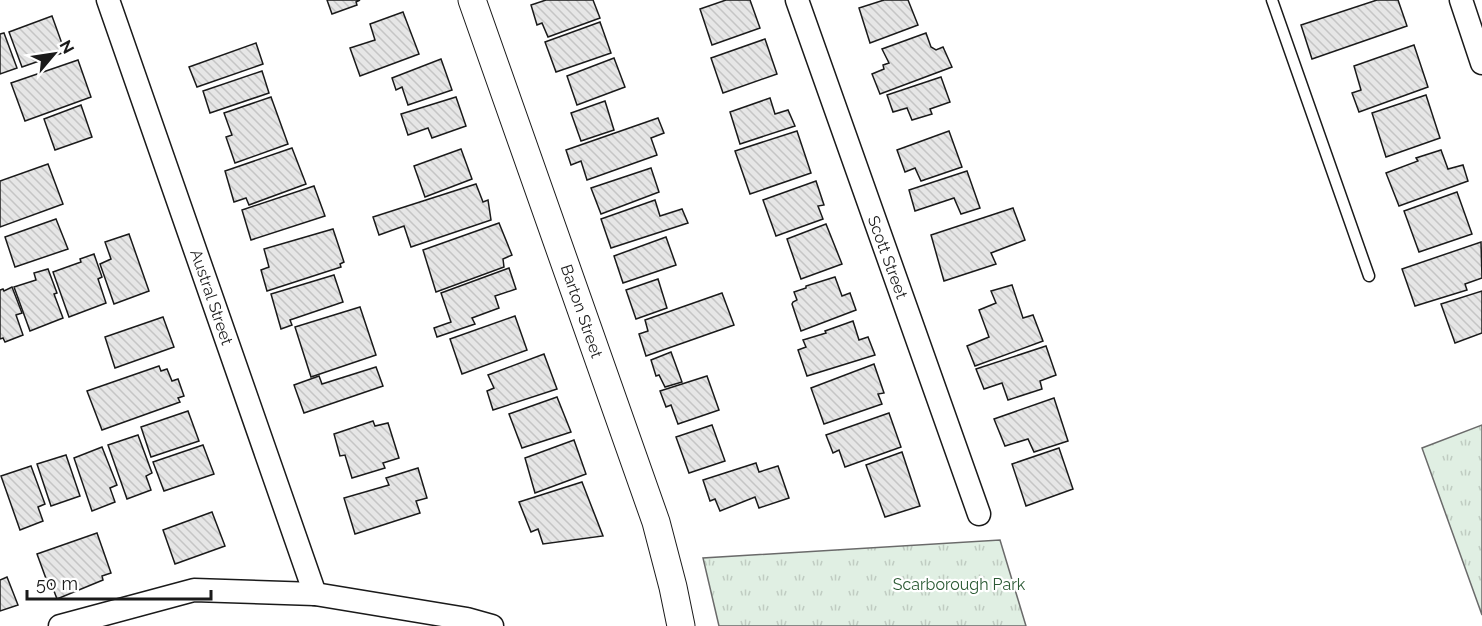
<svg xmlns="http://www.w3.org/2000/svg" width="1482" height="626" font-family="Raleway,sans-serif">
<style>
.grass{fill:url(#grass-tufts);stroke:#6a6a6a;stroke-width:1.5}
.building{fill:url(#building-back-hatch);stroke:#1a1a1a;stroke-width:1.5}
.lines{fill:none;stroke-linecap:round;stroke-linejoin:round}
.service-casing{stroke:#1a1a1a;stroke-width:13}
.minor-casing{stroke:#1a1a1a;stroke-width:25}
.tertiary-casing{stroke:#1a1a1a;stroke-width:29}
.service{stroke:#fff;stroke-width:10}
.minor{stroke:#fff;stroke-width:22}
.tertiary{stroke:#fff;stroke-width:27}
.labels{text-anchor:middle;stroke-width:4.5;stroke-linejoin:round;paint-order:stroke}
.street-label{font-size:16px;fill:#1a1a1a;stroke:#fff}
.park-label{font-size:16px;fill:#2b5a34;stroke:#fff}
</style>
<defs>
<pattern id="grass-tufts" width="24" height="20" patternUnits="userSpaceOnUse" patternTransform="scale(1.5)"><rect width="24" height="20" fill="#e0efe3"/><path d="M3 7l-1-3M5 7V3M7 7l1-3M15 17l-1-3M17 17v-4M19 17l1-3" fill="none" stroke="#c0ccc2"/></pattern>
<pattern id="building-back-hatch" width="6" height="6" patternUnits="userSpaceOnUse" patternTransform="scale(1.5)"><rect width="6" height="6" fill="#e6e6e6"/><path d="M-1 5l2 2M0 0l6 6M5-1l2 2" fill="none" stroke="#c5c5c5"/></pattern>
</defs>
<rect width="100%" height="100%" fill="#fff"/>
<g class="grass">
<polygon points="1482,425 1482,615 1422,448"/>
<polygon points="1000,540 1026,626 719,626 703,558"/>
</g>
<g class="building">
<polygon points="327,0 360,0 356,2 357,5 332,14"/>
<polygon points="546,0 593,0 600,18 548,37 542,23 537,25 531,5"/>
<polygon points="726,0 750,0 760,28 712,45 700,9"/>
<polygon points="884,0 908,0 918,25 870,43 859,8"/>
<polygon points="1377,0 1398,0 1407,26 1312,59 1301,25"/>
<polygon points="403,12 419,54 360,76 350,48 375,40 370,24"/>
<polygon points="52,16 65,52 22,67 9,32"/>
<polygon points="600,22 611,53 556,72 545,42"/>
<polygon points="4,33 17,68 0,74 0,34"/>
<polygon points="926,33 931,47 936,50 943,47 952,67 880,94 872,74 884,69 883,65 889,63 882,49"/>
<polygon points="765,39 777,74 723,93 711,58"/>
<polygon points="256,43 263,64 197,87 189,67"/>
<polygon points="1414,45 1428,87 1359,112 1352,93 1361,90 1354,66"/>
<polygon points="614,58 625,87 577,105 567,76"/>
<polygon points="441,59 452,90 408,105 402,87 396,90 392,78"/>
<polygon points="78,60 91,97 25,121 11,83"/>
<polygon points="262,71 269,93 210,113 203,91"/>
<polygon points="941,77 950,102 930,109 932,114 912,120 907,108 893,112 887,95"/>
<polygon points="1426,95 1440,138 1386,157 1372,113"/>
<polygon points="271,97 288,144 235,163 226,137 232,135 224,113"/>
<polygon points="456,97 466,126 432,138 428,128 408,135 401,114"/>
<polygon points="770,98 775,114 788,110 795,126 740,144 730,112"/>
<polygon points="605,101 614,130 581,141 571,113"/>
<polygon points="81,105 92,137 55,150 44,119"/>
<polygon points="658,118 664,133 651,138 657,155 587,180 581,161 571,165 566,150"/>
<polygon points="797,131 811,173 750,194 735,151"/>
<polygon points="949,131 962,167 921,181 915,168 905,172 897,150"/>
<polygon points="292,148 306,184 249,205 246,198 234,202 225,171"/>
<polygon points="461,149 472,179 425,197 414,166"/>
<polygon points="1441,150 1448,169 1463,165 1468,181 1399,206 1386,173 1418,161 1416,158"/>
<polygon points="48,164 63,204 0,227 0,181"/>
<polygon points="651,168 659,192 601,214 591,188"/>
<polygon points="967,171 980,208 961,214 954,198 915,211 909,190"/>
<polygon points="816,181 824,205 818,206 823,219 776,236 763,200"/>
<polygon points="476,184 483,202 488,200 491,220 411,247 404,226 379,235 373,217"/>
<polygon points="314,186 325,216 251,240 242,210"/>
<polygon points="1457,192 1472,234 1419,252 1404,211"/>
<polygon points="655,200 660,216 682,209 688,223 611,248 601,219"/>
<polygon points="1013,208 1025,240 991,253 996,264 944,281 931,235"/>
<polygon points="56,219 68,249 15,267 5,237"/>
<polygon points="499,223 512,255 503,259 504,267 436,292 423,250"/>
<polygon points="826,224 842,264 801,279 787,239"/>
<polygon points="333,229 344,262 340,264 341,267 267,291 261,270 269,267 264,249"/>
<polygon points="129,234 149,291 114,304 100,264 111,259 105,242"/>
<polygon points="666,237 676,265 623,283 614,256"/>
<polygon points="1481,242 1482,278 1465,284 1467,290 1415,306 1402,269"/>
<polygon points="94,254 102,277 98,279 106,303 69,317 53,272 81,262 80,259"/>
<polygon points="509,268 516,289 495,296 499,308 472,318 475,324 437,337 434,328 451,322 441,293"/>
<polygon points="48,269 57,293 54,294 63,318 30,331 14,287 36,280 34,273"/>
<polygon points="334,275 343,302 290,320 292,325 281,329 271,294"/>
<polygon points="835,277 842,296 850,293 856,310 801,331 792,304 793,302 797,300 794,292 806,288 806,286"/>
<polygon points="658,279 667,308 636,319 626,290"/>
<polygon points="1012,285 1023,318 1033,315 1043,341 975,366 967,346 989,337 979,310 996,303 991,291"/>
<polygon points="12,287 22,313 16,315 23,335 5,342 3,338 0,339 0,290 3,289 4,291"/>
<polygon points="1482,291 1482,333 1455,343 1441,304"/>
<polygon points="722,293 734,325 646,356 639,334 648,331 645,320"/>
<polygon points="360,307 376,355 311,377 295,327"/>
<polygon points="515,316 527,350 462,374 450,339"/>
<polygon points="163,317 174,347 115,368 105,337"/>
<polygon points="853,321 859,340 868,337 875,355 807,376 798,350 806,347 803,340 826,333 825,331"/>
<polygon points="1046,346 1056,375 1040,381 1042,389 1008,400 1002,383 984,389 976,369"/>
<polygon points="671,352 682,382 665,387 659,375 656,376 651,360"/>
<polygon points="544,354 557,389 493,410 487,391 494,388 488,375"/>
<polygon points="874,364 884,393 878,394 882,404 824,424 811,388"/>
<polygon points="159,366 161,371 167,369 172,381 178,379 184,396 178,398 180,402 102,430 87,391"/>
<polygon points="376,367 383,386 304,413 294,385 319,376 322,384"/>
<polygon points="707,376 719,410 678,424 671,405 666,407 660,391"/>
<polygon points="557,397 571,432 522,448 509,414"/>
<polygon points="1054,398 1068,441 1034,452 1028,439 1005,446 994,419"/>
<polygon points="188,411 199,441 151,457 141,427"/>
<polygon points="889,413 901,447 845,467 839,450 833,453 826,435"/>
<polygon points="373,421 375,426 388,423 399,458 383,463 385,468 352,478 345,455 340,456 334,434"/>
<polygon points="712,425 725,461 689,473 676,437"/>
<polygon points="138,435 152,473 146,476 151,490 127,499 108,445"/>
<polygon points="574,440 586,474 535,493 525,458"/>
<polygon points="203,445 214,474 164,491 153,462"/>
<polygon points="102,447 117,485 110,488 115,502 92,511 74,458"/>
<polygon points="1059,448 1073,489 1026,506 1012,464"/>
<polygon points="902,452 920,506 885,517 866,465"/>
<polygon points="66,455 80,496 51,506 37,464"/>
<polygon points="756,463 759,472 778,466 789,498 759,508 755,497 720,511 715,499 710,501 703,480"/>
<polygon points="31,466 45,504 38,507 43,521 20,530 1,476"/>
<polygon points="418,468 427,498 416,501 420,513 355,534 344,498 389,485 386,478"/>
<polygon points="582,482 603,536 543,544 538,529 531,532 519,502"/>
<polygon points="212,512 225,546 175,564 163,530"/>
<polygon points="97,533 111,573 102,576 103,580 57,599 51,583 48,584 37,554"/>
<polygon points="7,577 18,605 0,611 0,580"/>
</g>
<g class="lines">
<defs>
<polyline id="service" points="1272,0 1369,276"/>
<g id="minor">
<polyline points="108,0 315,594"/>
<polyline points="797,0 979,514"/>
<polyline points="1461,0 1482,63"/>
<polyline points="60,626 194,590 315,594 467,619 492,626"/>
</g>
<polyline id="tertiary" points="472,0 656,522 673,587 681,626"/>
</defs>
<use href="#service" class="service-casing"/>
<use href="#minor" class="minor-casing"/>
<use href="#tertiary" class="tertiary-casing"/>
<use href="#service" class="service"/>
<use href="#minor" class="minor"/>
<use href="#tertiary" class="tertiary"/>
</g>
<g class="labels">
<g class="street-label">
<text transform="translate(888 257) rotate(70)" y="6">Scott Street</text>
<text transform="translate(212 297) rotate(71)" y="6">Austral Street</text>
<text transform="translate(582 311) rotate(71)" y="6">Barton Street</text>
</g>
<g class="park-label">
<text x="959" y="590">Scarborough Park</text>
</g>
</g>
<g transform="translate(54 54) rotate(61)" stroke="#ffffff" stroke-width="4.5" paint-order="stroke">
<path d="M0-4.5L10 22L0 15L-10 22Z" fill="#1a1a1a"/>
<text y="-9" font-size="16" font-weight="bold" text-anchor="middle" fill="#1a1a1a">N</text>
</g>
<path d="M27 590v9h184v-9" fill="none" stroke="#1a1a1a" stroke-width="3"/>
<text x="36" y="590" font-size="18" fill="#1a1a1a" stroke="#ffffff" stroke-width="4.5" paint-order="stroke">50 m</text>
</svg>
